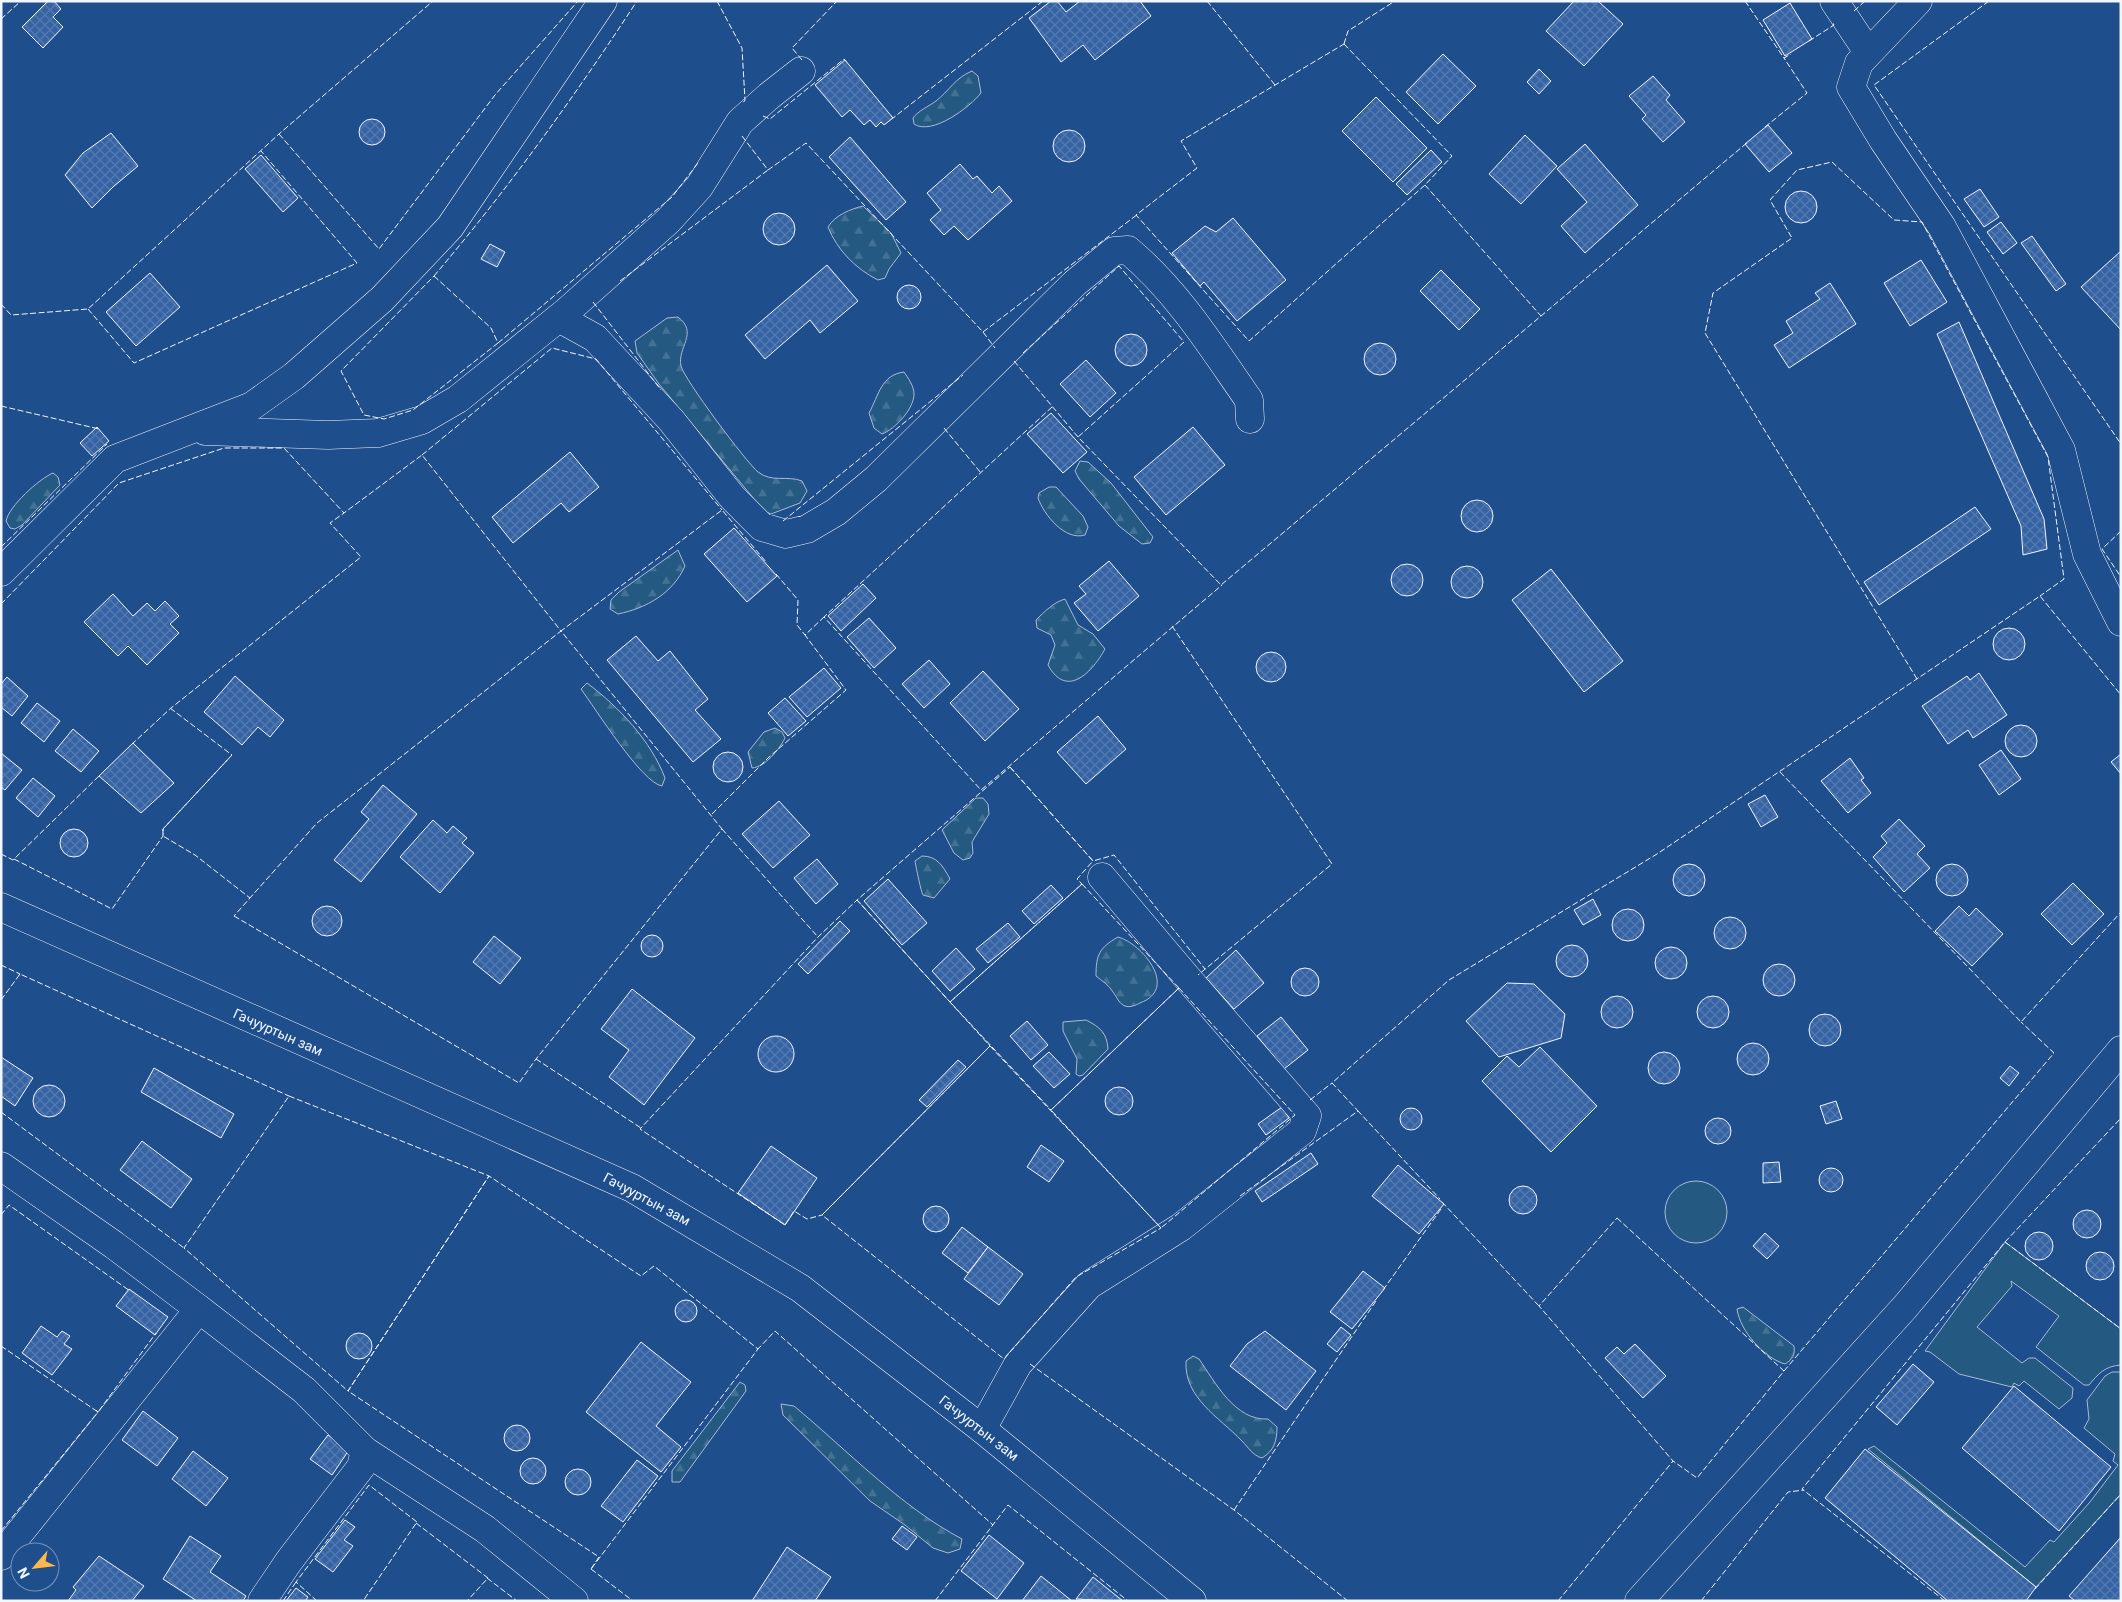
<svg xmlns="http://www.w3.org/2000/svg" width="2122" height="1602" font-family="Roboto,sans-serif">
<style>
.forest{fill:url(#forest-firs);stroke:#a8bbd7}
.park{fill:#245a82;stroke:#a8bbd7}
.building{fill:url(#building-cross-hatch);stroke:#f2f6ff}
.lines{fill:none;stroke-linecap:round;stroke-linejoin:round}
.minor-casing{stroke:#f2f6ff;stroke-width:29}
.major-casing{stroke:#f2f6ff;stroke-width:29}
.minor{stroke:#1f4e8c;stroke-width:28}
.major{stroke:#1f4e8c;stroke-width:28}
.fence{stroke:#f2f6ff;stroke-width:1;stroke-dasharray:6 2.5;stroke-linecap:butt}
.labels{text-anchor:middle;stroke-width:4;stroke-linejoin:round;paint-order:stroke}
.street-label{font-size:14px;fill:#f2f6ff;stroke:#1f4e8c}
</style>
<defs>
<pattern id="forest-firs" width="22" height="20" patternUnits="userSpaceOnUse" patternTransform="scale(1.25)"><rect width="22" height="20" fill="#245a82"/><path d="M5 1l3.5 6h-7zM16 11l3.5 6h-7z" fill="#447295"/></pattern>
<pattern id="building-cross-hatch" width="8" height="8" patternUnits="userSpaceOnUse" patternTransform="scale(1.25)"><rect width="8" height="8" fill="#3563a3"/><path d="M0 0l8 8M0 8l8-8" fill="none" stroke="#537ab1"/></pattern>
</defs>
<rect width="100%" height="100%" fill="#1f4e8c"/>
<g class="forest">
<path d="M972 71 978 76 981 93C970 107 932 136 914 124L913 118C919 110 928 107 936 101 949 91 955 78 972 71Z"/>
<path d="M863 206 891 233 901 253 889 269 885 278 878 280C856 269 837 250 828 227 835 215 851 209 863 206Z"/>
<path d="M678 317C699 333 677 347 681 366 684 379 746 462 758 472 772 483 787 475 802 481L807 491 800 503 771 514 764 511 659 384 637 353 635 341 667 318Z"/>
<path d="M904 372C908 378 914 386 914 394 914 409 895 429 882 434L874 428 869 413C879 395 881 375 904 372Z"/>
<polygon points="1080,461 1088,462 1111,483 1153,537 1150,543 1142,544 1119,526 1079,479 1075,471"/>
<path d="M53 473 58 477 60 485 22 525 15 529 10 528 6 521C9 506 39 479 53 473Z"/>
<path d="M1049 487H1056L1083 516 1088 527 1085 535C1065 541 1044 515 1038 498L1039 493Z"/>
<path d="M678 550 685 566C673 593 647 608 618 614L610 609 611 600 619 592Z"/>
<path d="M1065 599 1078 625 1093 634 1105 649C1093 671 1067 700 1048 665L1055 645 1051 635 1037 628 1036 620C1044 612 1054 602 1065 599Z"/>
<path d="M587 683C619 707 651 741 665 778L662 786C642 783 595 708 581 689Z"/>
<path d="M775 728 782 732 785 738C779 750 765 767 752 768L748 752 764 732Z"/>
<polygon points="976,798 983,798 988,804 989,814 972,842 973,853 970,858 963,860 954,853 942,830"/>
<path d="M922 856C937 856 943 866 950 879L934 898 923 895C921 892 916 867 915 861Z"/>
<path d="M1118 937C1141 943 1180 988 1140 1003 1136 1005 1130 1008 1125 1006 1119 1004 1117 997 1113 992 1109 985 1102 981 1096 976 1096 955 1099 948 1118 937Z"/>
<path d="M1086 1020C1100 1027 1107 1033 1108 1049L1083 1075 1079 1076 1076 1074 1077 1059 1063 1031V1022Z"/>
<path d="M1743 1307 1794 1346C1795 1355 1793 1359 1785 1364 1764 1358 1740 1331 1737 1309Z"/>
<path d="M1193 1356 1199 1359C1215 1382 1235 1421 1268 1419L1277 1427C1277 1441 1274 1451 1262 1458 1252 1455 1249 1448 1242 1441 1219 1417 1184 1398 1186 1361Z"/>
<polygon points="740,1382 745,1385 746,1391 680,1482 672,1482 672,1471"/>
<path d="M781 1404 794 1406C847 1450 901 1507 962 1539L960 1549 948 1553 933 1548 905 1525 870 1501 783 1415Z"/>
</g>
<g class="park">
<circle cx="1696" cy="1212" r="31"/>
<path d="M2005 1242 2121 1329V1365C2105 1366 2098 1374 2089 1385H2084L2036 1347 2059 1316 2011 1281 2012 1286 1977 1327 2022 1363 2029 1358H2035L2073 1388 2072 1398 2059 1409 2024 1381 2019 1386 2014 1383 2012 1387 1959 1374 1930 1352 1925 1351Z"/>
<polygon points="2112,1372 2121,1372 2121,1494 2036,1587 1868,1449 1874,1446 2025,1567 2050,1540 2054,1542 2090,1502 2118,1465 2113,1461 2115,1454 2084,1428 2089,1419 2087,1400 2105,1376"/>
</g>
<g class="building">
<polygon points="48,1 54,1 61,9 53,17 63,27 43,48 22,27"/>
<polygon points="1051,1 1057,1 1066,12 1080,1 1140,1 1151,16 1095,60 1083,45 1061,62 1029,18"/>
<polygon points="1574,1 1598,1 1623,24 1584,66 1546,31"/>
<polygon points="1790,3 1812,39 1785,56 1763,20"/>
<polygon points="1443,54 1476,86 1438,124 1406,92"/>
<polygon points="845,60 893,118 884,125 881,122 876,127 870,120 864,125 850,110 842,117 815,85"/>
<polygon points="1539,69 1551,81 1539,94 1527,82"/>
<polygon points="1653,76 1670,95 1666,100 1685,122 1663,142 1642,119 1646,115 1629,96"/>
<polygon points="1376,97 1427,148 1393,182 1342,131"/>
<circle cx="372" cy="132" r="13"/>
<polygon points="1768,125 1792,153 1769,172 1745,144"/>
<circle cx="1069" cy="146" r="16"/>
<polygon points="111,133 138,166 113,187 92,208 65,175 83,153"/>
<polygon points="1525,135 1557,166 1521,204 1489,174"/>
<polygon points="850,137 906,202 886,220 829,157"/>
<polygon points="1585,144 1638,205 1585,253 1561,226 1587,202 1557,169"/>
<polygon points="1431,150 1442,162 1407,195 1396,184"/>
<polygon points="261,155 298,198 283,212 245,169"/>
<polygon points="960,164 973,179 977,176 992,193 999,186 1012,201 968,240 954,226 944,235 930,220 941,210 927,193"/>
<polygon points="1980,189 1999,217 1984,227 1964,199"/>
<circle cx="1801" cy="207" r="16"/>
<circle cx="779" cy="229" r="16"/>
<polygon points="1233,218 1286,280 1237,321 1204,282 1200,286 1172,253 1205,226 1216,232"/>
<polygon points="2001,222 2017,243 2003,254 1987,232"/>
<polygon points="2032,236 2066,284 2056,291 2021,243"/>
<polygon points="490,244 505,252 497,267 481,259"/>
<polygon points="2121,251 2121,330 2081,287"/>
<polygon points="1921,260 1947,302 1910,326 1884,283"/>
<polygon points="827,265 858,301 820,333 810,320 765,359 745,335"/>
<polygon points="1441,270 1480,309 1459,330 1420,291"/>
<polygon points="150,273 180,307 136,346 106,312"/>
<polygon points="1830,283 1856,324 1789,368 1774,345 1793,333 1786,321 1820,299 1815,293"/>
<circle cx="909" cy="297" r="12"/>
<polygon points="1959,322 2044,519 2047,549 2023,555 2021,526 1937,334"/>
<circle cx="1131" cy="350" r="16"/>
<circle cx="1380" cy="359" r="16"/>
<polygon points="1086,360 1116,393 1090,417 1060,384"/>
<polygon points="1051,413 1087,452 1063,473 1027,434"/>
<polygon points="97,427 109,441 92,456 80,443"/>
<polygon points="1193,427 1225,465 1166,515 1134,477"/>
<polygon points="570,452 599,487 569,512 561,503 513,543 492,517"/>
<circle cx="1477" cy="516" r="16"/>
<polygon points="1975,507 1991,529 1879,605 1864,582"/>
<polygon points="734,528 777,576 747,602 704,554"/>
<polygon points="1109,561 1139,596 1098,631 1074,603 1086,594 1079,586"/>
<circle cx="1407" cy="580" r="16"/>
<circle cx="1467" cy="582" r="16"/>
<polygon points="1551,569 1623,661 1584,692 1512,600"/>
<polygon points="863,584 876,598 841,631 828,616"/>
<polygon points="113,594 133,616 147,603 155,611 165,601 179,616 170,624 179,633 147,665 128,646 118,656 84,622"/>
<polygon points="869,618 896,648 874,668 847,637"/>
<circle cx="2009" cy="644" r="16"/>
<polygon points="636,636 658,661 670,651 708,699 695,710 721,739 693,762 607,660"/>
<circle cx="1271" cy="667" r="15"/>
<polygon points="929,660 950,684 924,708 902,684"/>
<polygon points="824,668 841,688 807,717 789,697"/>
<polygon points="983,671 1019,709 985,741 950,703"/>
<polygon points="1979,673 2007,715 1973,738 1968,730 1948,744 1922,706 1967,676 1970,680"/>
<polygon points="235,676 284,720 270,737 258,727 242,745 204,712"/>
<polygon points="7,677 28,696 12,716 1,707 1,684"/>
<polygon points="785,698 806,721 788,736 768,713"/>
<polygon points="37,703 60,721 44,742 21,723"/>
<polygon points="1098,716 1126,749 1086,784 1057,752"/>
<circle cx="2021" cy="741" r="16"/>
<polygon points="73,729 99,751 81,772 55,751"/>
<polygon points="133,743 174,783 141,813 99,776"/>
<polygon points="2001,750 2021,779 1999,795 1979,765"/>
<circle cx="728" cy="767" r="15"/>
<polygon points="1,753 22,770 5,790 1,787"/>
<polygon points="2121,754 2121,774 2111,762"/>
<polygon points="1850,758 1864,778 1861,780 1871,793 1848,813 1821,781"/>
<polygon points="33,778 55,796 38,817 16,798"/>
<polygon points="383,785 417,814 361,882 334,860 369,819 361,812"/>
<polygon points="1765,795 1778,817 1761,827 1748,804"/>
<polygon points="779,801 810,835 773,868 742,834"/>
<polygon points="1899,819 1925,846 1917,854 1930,868 1904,892 1873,857 1887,843 1881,836"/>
<polygon points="433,820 447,833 453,826 467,838 462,843 474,853 440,893 400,857"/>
<circle cx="74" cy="843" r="14"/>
<polygon points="817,859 838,884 816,904 794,878"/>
<circle cx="1689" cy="880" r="16"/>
<circle cx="1952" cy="880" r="16"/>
<polygon points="888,879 927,923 902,945 864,901"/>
<polygon points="2073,883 2104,914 2072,945 2041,914"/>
<polygon points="1051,885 1063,898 1034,924 1022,911"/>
<polygon points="1593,899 1601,915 1583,925 1574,910"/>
<circle cx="327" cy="921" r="15"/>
<polygon points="1959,906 1969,916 1976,908 2003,934 1972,966 1935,931"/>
<circle cx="1628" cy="925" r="16"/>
<circle cx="1730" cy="933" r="16"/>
<polygon points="840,921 850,931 808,974 798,964"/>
<polygon points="1008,923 1020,937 988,963 976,949"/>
<circle cx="652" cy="946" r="11"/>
<polygon points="494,936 521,958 500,984 473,962"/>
<circle cx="1572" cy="961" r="16"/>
<circle cx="1671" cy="963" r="16"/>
<polygon points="956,948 975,969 950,991 932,971"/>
<polygon points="1236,950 1264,983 1234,1009 1206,978"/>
<circle cx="1779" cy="980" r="16"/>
<circle cx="1305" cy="982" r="14"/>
<polygon points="1507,983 1534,984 1565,1014 1561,1038 1499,1057 1466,1021"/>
<polygon points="632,989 695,1038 644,1105 609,1077 629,1050 601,1029"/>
<circle cx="1617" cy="1012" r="16"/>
<circle cx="1713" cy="1012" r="16"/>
<circle cx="1825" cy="1030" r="16"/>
<polygon points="1281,1017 1308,1050 1284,1069 1257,1036"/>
<polygon points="1027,1021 1048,1045 1031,1060 1010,1036"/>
<circle cx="776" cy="1054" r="18"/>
<circle cx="1753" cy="1059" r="16"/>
<polygon points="1540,1047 1597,1106 1551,1152 1482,1081 1507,1056 1519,1067"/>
<circle cx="1664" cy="1068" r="16"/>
<polygon points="1049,1052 1070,1074 1054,1088 1033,1066"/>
<polygon points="1,1057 33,1078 15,1106 1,1096"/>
<polygon points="958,1060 966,1067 927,1107 919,1100"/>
<polygon points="2010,1066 2019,1073 2009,1086 2000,1078"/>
<polygon points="154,1068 234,1114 221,1138 141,1092"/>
<circle cx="49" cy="1101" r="16"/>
<circle cx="1119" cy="1101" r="14"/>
<polygon points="1836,1101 1842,1119 1826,1124 1820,1106"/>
<polygon points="1282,1107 1289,1118 1266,1135 1258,1124"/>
<circle cx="1411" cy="1119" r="11"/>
<circle cx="1718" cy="1131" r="13"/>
<polygon points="142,1141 192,1179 171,1208 120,1170"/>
<polygon points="1041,1145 1064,1161 1049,1182 1027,1167"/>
<polygon points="771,1146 817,1178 785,1225 738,1193"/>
<polygon points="1311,1153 1318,1164 1262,1202 1255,1191"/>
<polygon points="1779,1162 1781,1182 1763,1183 1763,1163"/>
<polygon points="1398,1165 1444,1204 1419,1234 1372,1196"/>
<circle cx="1831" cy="1180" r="12"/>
<circle cx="1523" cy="1200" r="14"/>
<circle cx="936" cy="1219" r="13"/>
<circle cx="2087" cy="1224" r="14"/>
<polygon points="962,1227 988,1247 968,1273 942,1253"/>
<circle cx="2039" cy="1246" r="14"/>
<polygon points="1765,1233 1779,1246 1767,1259 1753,1246"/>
<polygon points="988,1247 1023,1274 999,1305 964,1279"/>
<circle cx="2100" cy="1266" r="14"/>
<polygon points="1363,1271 1385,1288 1352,1329 1330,1312"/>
<polygon points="129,1289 168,1317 155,1335 116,1306"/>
<circle cx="686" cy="1311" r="11"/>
<polygon points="41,1326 57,1337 62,1331 70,1336 64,1344 72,1349 52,1375 22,1353"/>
<polygon points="1341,1327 1351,1335 1337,1352 1327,1344"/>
<polygon points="1265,1331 1316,1371 1286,1410 1230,1366 1247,1344"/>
<circle cx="359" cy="1346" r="13"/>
<polygon points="641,1342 691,1382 656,1426 681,1447 661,1472 586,1412"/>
<polygon points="1635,1344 1666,1376 1643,1398 1605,1358 1617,1347 1624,1354"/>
<polygon points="1913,1364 1934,1382 1897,1425 1876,1407"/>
<polygon points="2014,1386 2111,1467 2059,1531 1962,1448"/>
<polygon points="143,1411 178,1438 157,1466 122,1440"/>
<circle cx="517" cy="1438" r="13"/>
<polygon points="328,1435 349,1450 332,1475 310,1459"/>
<polygon points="1865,1449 2036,1587 2026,1601 1948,1601 1825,1498"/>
<polygon points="193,1451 228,1478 206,1506 172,1479"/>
<circle cx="533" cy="1471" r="13"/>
<polygon points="637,1460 658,1476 623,1522 601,1506"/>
<circle cx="578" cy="1482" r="13"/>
<polygon points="345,1520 355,1527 344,1540 353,1546 333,1572 315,1559"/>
<polygon points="902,1526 917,1537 907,1550 892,1539"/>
<polygon points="989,1535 1024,1563 997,1599 961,1571"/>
<polygon points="190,1536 221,1556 210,1572 246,1596 243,1601 197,1601 163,1579"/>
<polygon points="2121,1537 2121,1601 2075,1601 2069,1596"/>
<polygon points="787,1547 831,1577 815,1601 752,1601"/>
<polygon points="99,1556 144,1586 132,1601 68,1601 76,1590 73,1587"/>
<polygon points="1041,1576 1072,1601 1022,1601"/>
<polygon points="1093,1577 1123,1601 1076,1599"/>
<polygon points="296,1588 308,1597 305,1601 286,1601"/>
</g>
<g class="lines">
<defs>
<g id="minor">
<polyline points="1834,1 1868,52"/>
<polyline points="1918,1 1859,63 1851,87 1883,140 1942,227 2061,450 2087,554 2121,622"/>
<path d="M559 318 595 338 671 420 732 497 762 527 786 534 807 529 836 512 876 479 1075 283 1114 251 1128 250C1178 292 1212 347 1249 400L1250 419"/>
<polyline points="205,431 328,435 378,433 422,420 458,399 566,312 668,221 699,187 740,122 769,96 801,71"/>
<polyline points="1,572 115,459 252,406 294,376 382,299 450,227 603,1"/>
<polyline points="1,1166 114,1245 199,1309 1,1556"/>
<polyline points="199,1309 304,1390 365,1451 361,1467 289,1561 262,1601"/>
<polyline points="982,1429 1018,1364 1089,1285 1181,1227 1302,1131 1307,1116 1189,980 1102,877"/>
<polyline points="365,1451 485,1529 574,1601"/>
<polyline points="1639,1601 1905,1307 2121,1050"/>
</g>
<polyline id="major" points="1,907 632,1188 800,1288 982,1429 1192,1601"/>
</defs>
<use href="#minor" class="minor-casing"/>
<use href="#major" class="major-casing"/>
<use href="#minor" class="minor"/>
<use href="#major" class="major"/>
<g class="fence">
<polyline points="717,1 742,48 745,100 743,103"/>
<polyline points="1207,1 1275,85"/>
<polyline points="1745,1 1784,58 1791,54"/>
<polyline points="1989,1 1874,85 2121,444"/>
<polyline points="1854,11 1865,1"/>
<polyline points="1,19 21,1"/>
<polyline points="1809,41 1834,25 1833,23"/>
<polygon points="1344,44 1452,156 1425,185 1249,341 1136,215 1197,168 1181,141"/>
<polyline points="1344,44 1348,31 1395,1"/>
<polyline points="802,60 792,48 837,1"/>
<polyline points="763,116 770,119 844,59 847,62"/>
<polyline points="891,116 893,118 1043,1"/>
<polyline points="1765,127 1807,93 1784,58"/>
<polyline points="279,134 379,249 495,95 578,1"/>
<polyline points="742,136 768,170 806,143 983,332 995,348"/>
<polyline points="1425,185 1541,316"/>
<polygon points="434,276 491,328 498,343 413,410 384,419 364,415 341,371"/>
<path d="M434 276C508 189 575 96 637 1"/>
<polyline points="620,281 768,170"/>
<polyline points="593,302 661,390"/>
<polyline points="1,304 11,315 88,309 279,134 433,1"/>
<polyline points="88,309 134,363 357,263 261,151"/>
<polyline points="983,332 1138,214"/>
<polyline points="498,343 672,197 698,163"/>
<polyline points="1023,353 1119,266 1184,342 1078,437"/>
<polyline points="1014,361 1078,437 1221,585 1748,142"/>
<polyline points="1,406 99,429"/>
<polyline points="1052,407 824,617 981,790 1222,585"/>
<polyline points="944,428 981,473"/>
<polyline points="422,455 552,348 596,359 722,510"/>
<polyline points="783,521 963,375"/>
<polyline points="2121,531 2102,549 2121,577"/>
<polyline points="1,547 107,444"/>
<polyline points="776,574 798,600 797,625 805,635"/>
<polyline points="1,604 119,483 224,448 284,448 344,513 330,523 361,557 171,708 131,745"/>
<polyline points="1172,626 1332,864 1198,975"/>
<polyline points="1917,679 1705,333 1713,293 1792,238 1770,200 1797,170 1832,162 1894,220 1922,222 2048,457 2064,579 2040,596"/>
<polyline points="170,708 232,755 163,829 163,836 195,855 250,898 234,916"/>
<polyline points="1010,767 1093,861 1114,855 1205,969"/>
<polygon points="1010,767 1093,861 1077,879 1082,884 950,1002 857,900"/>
<polyline points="1780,772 2021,1022 2121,912"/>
<polyline points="712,814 768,758 846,690 805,635 824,617"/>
<polyline points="722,829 818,937"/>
<polyline points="1,854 13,860 100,775"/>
<polyline points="14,859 112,909 163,836 163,829 232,755"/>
<polygon points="1082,884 1179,988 1051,1110 950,1002"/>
<polyline points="249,899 317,823 561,631 422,455 344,513"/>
<polygon points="857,900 990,1046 822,1215 807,1219 794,1211 785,1225 640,1129 818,937"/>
<polyline points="234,916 519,1083 536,1059 722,829 561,631 722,510 767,563"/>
<polyline points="1,965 20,974 18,976"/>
<polygon points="1179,988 1295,1115 1161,1228 1051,1110"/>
<polyline points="1,1000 20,974 289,1096"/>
<polygon points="990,1046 1161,1228 1076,1277 1004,1359 822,1215"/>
<polyline points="536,1059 641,1128"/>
<polygon points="289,1096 489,1176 348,1391 184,1248"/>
<polyline points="1310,1100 1332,1083"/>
<polyline points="1,1112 184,1248"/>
<polyline points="1359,1112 1332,1083 1449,980 1657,854 2040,596 2121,695"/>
<polyline points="1240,1196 1358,1111 1440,1199"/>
<polyline points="1442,1202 1539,1306"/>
<polyline points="1,1215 9,1205 130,1291"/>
<polygon points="1617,1218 1784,1371 1697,1478 1673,1461 1539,1306"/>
<polyline points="2005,1242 2121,1118"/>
<polyline points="1383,1290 1441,1209"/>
<polyline points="1,1346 98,1412 156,1333"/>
<polyline points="757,1350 775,1331 993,1525"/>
<polyline points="1030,1364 1234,1510 1348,1601"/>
<polyline points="1784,1371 2054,1053 2021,1022"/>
<polyline points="1234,1510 1376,1301"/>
<polyline points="416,1523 488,1578 467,1601"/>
<polyline points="1,1531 98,1412 96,1410"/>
<polyline points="591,1569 599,1557 348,1391 489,1176 641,1276 654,1266 758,1349 591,1569"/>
<polyline points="591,1569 633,1601"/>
<polyline points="487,1578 517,1601"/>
<polyline points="2035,1589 2121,1494"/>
<polyline points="283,1601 296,1582"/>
<polyline points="317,1601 296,1582 369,1485 417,1522 363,1601"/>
<polyline points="935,1601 1008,1505 1128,1601"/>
<polyline points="1558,1601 1673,1461"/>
<polyline points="1701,1601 1788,1492 1804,1490"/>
<polyline points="1945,1601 1802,1489 2005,1242 2121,1329"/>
</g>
</g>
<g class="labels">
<g class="street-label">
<text transform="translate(278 1032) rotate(24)" y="5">Гачууртын зам</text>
<text transform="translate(647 1199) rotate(28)" y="5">Гачууртын зам</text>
<text transform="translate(979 1428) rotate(38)" y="5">Гачууртын зам</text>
</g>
</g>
<rect width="2122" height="1602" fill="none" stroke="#f2f6ff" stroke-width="5"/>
<g transform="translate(35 1567) rotate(242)"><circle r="24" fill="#1f4e8c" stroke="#7391ba"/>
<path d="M0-4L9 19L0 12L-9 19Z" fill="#ffb74d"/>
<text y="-8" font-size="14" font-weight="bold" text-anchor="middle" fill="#f2f6ff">N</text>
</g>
</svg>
